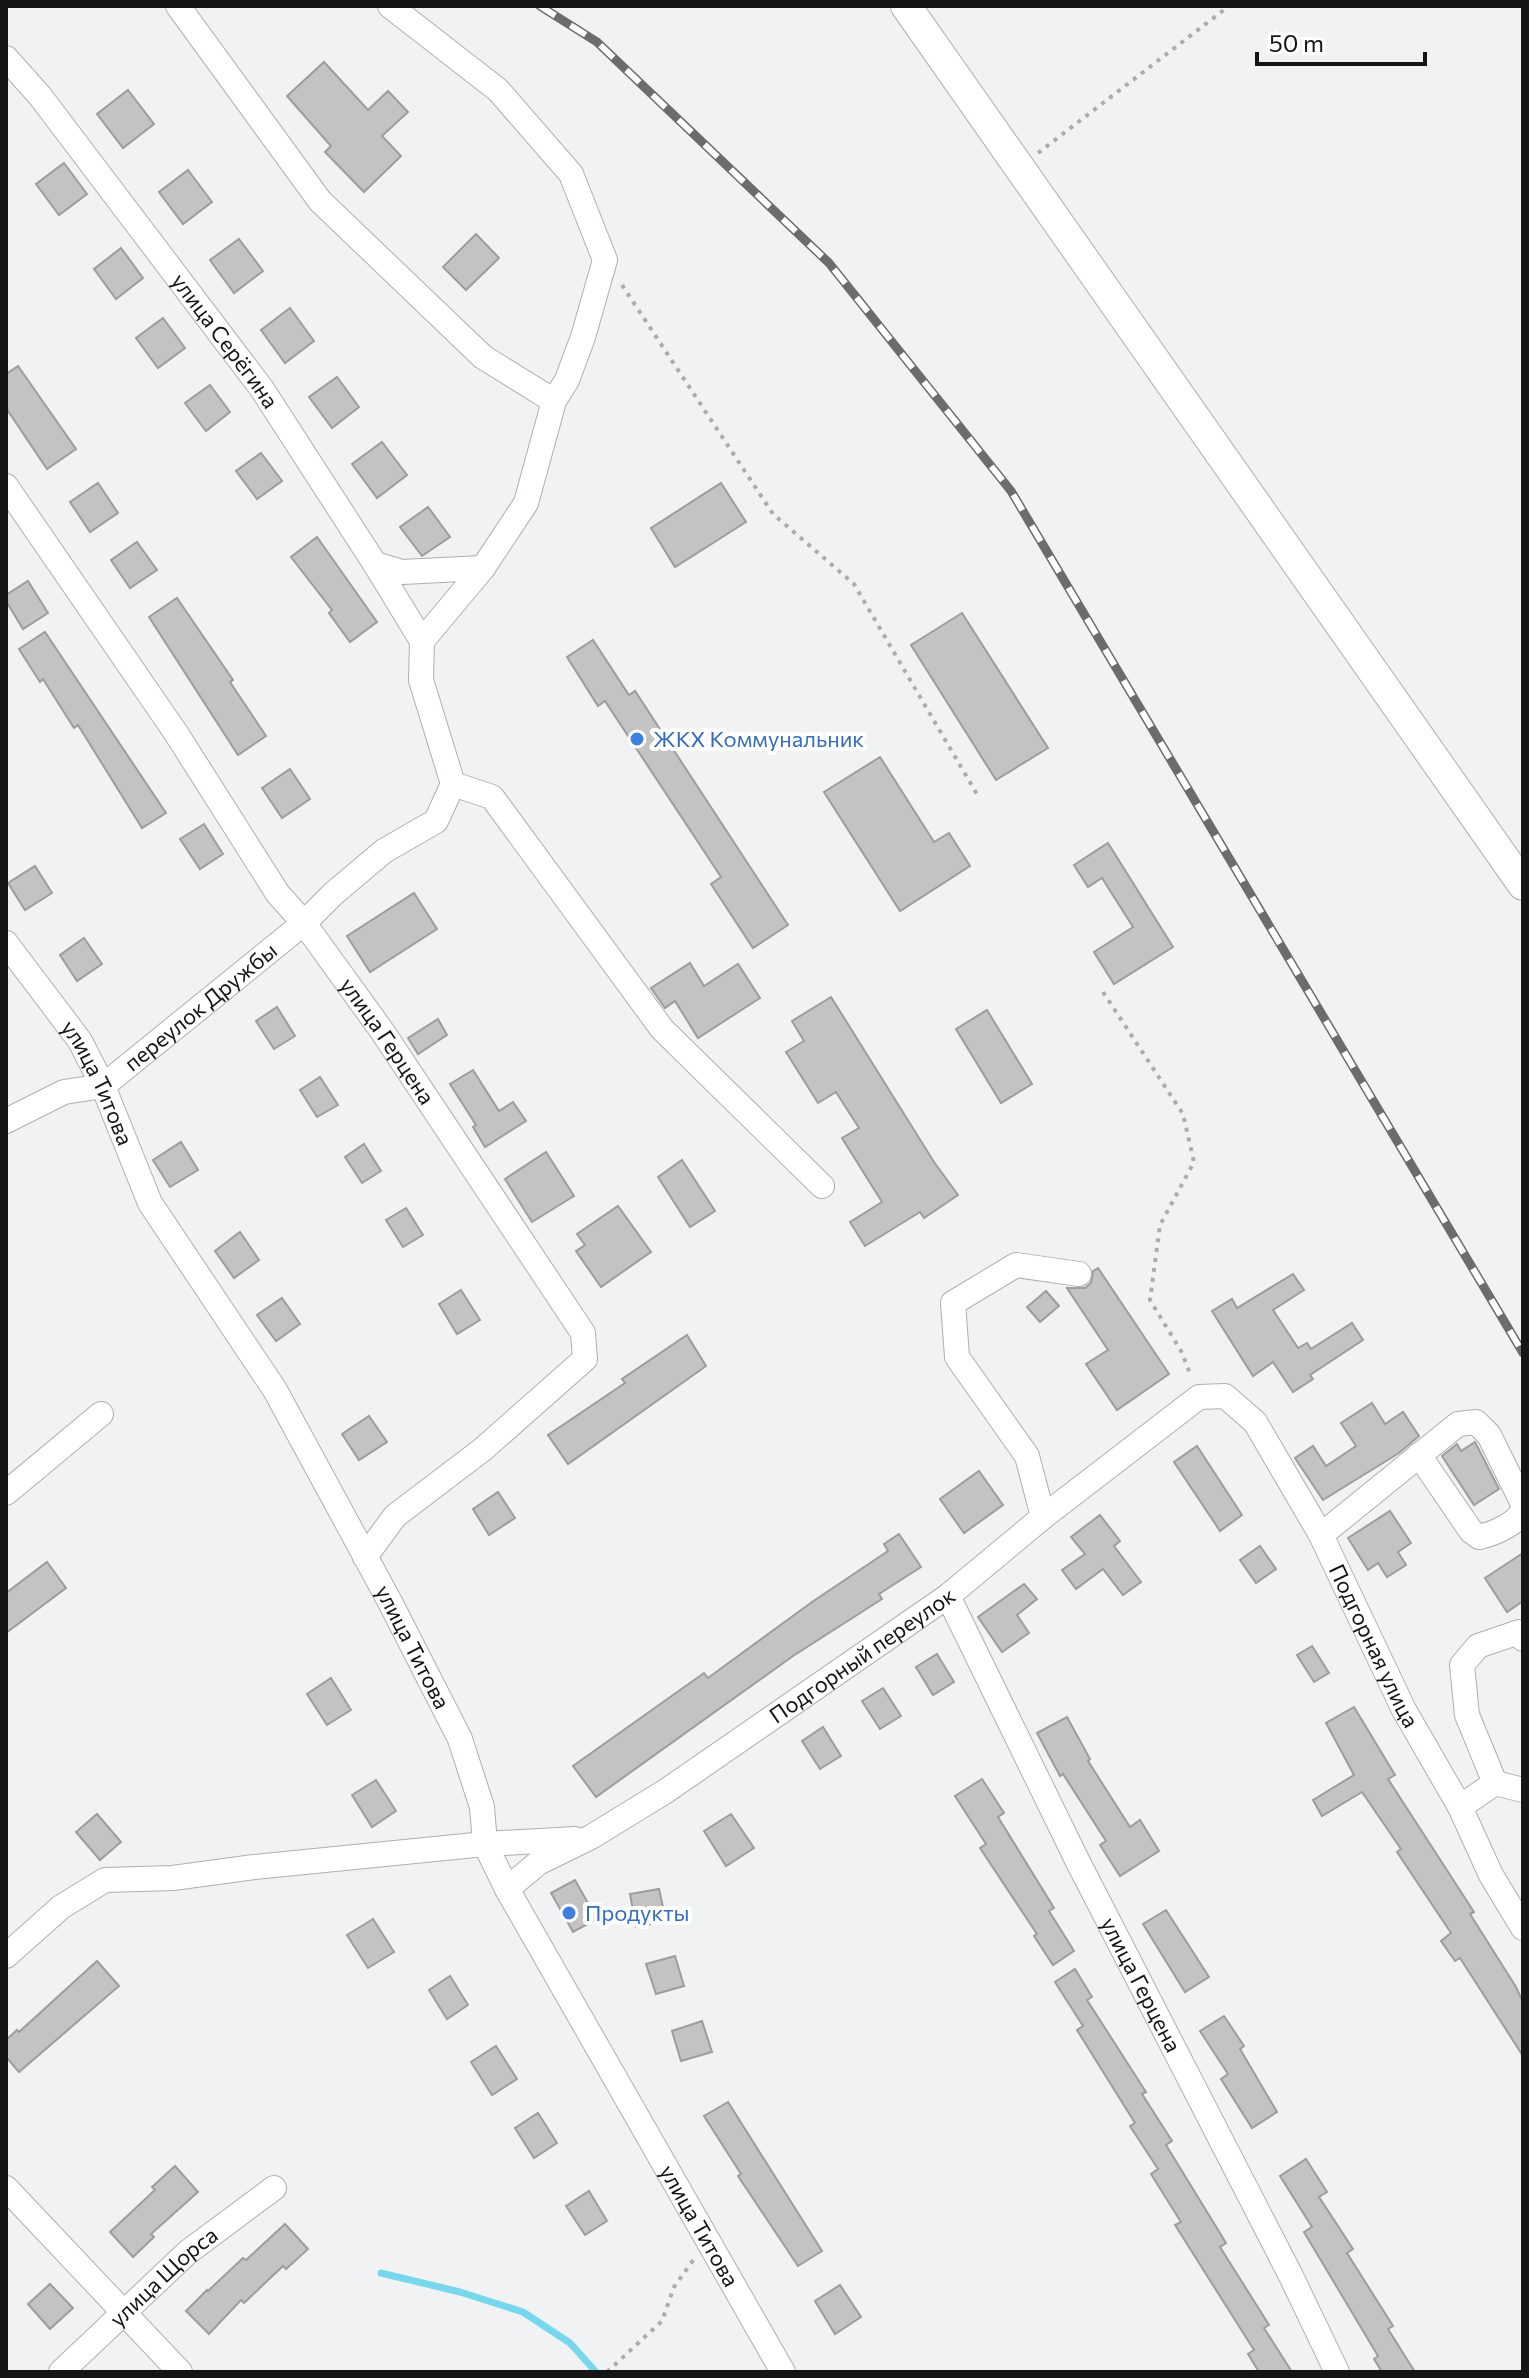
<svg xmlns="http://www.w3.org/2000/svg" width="1529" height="2378" font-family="Commissioner,sans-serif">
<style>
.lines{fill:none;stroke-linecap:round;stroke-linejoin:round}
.stream{stroke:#78d7ec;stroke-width:7}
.building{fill:#c5c2c4;stroke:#9e9c9d;stroke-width:2}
.minor-casing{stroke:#adafb2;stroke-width:26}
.major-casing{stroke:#adafb2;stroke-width:32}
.path{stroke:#aaacad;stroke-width:4;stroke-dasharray:4 6;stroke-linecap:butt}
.minor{stroke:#fff;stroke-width:24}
.major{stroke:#fff;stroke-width:30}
.rail-casing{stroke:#6b6c6e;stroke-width:9}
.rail{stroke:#fff;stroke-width:6;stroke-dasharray:18;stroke-linecap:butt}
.shop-dot{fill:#3f7fe0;stroke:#fff;stroke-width:3}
.labels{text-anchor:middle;stroke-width:8;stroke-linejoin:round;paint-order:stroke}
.street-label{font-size:22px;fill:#141516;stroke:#fff}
.shop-label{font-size:22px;fill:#366cbe;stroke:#fff;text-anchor:start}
</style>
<rect width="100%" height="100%" fill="#f0f2f4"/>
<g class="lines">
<polyline class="stream" points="381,2273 460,2292 523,2312 570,2343 596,2372"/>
</g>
<g class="building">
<polygon points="324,62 368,110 388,91 408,112 382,136 401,156 364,192 325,152 331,146 287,96"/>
<polygon points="128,90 154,124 123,148 97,114"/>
<polygon points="64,163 87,194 59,215 36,184"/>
<polygon points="188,170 212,202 183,224 159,192"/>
<polygon points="476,234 499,258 466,290 443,267"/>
<polygon points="239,239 263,271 234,293 210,260"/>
<polygon points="121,248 143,278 116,299 94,269"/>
<polygon points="290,308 314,341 285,363 261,330"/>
<polygon points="163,318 185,348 158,368 136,338"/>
<polygon points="18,366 76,449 47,469 6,408 6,374"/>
<polygon points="337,377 359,407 332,428 309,397"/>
<polygon points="210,385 230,412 206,431 185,403"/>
<polygon points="382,442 407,475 377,498 352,464"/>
<polygon points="261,453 282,481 257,499 236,471"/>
<polygon points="98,483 118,513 90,532 70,502"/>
<polygon points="721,483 746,522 675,567 651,528"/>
<polygon points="428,507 450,537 422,556 400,527"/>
<polygon points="317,537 377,622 350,642 329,613 332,610 291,557"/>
<polygon points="137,542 157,570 130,588 111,560"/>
<polygon points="28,581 48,613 23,629 6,601 6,595"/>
<polygon points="177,598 233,680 230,682 266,736 238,755 149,617"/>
<polygon points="962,613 1048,748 996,780 911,645"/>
<polygon points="45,632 166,813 142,828 78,725 74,728 43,679 40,682 19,649"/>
<polygon points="593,640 629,695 635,691 788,925 753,948 711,884 721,877 605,701 598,706 567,657"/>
<polygon points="880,757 934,842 949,833 970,866 900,911 824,792"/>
<polygon points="290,769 310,799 282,818 262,788"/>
<polygon points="204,824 223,854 200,869 180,839"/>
<polygon points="1108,843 1173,947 1114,984 1094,952 1133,927 1102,878 1088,887 1074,865"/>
<polygon points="35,866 52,893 25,910 8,883"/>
<polygon points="414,893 437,929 370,972 347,936"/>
<polygon points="84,938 102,964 77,981 60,955"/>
<polygon points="690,963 704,986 738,964 760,998 698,1038 675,1001 665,1008 651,988"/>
<polygon points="831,997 934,1162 958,1195 924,1218 920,1212 865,1246 850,1222 882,1202 842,1138 859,1128 836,1092 818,1103 786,1052 804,1041 792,1021"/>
<polygon points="277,1007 295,1036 274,1049 256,1021"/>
<polygon points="987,1010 1032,1084 1001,1103 956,1029"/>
<polygon points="438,1019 447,1035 418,1054 408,1038"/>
<polygon points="473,1070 499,1111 513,1102 526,1121 485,1147 473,1127 476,1125 450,1084"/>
<polygon points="320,1077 338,1105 317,1117 300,1090"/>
<polygon points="181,1142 198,1170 170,1187 153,1160"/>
<polygon points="364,1144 381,1171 362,1183 345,1157"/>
<polygon points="546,1152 574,1196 532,1222 505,1179"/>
<polygon points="682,1160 715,1211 690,1227 658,1177"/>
<polygon points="618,1206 651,1252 601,1287 576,1251 585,1245 577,1234"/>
<polygon points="406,1208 423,1235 403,1247 386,1220"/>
<polygon points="240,1232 259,1260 234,1278 215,1251"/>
<polygon points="1098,1268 1169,1374 1117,1410 1086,1364 1108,1350 1067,1288 1085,1288 1091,1283 1093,1271"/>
<polygon points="1293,1274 1304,1290 1273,1310 1298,1348 1307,1343 1311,1349 1352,1323 1363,1340 1310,1375 1313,1379 1293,1392 1273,1362 1253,1376 1212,1311 1232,1299 1237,1308"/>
<polygon points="461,1290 480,1320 457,1334 439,1304"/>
<polygon points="1046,1291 1059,1306 1040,1322 1027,1307"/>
<polygon points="282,1298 300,1324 276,1341 257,1315"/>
<polygon points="687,1335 706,1366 568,1464 548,1435 625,1383 622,1379"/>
<polygon points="1372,1403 1385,1424 1403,1412 1419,1436 1399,1453 1323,1500 1295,1458 1313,1446 1326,1466 1356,1446 1341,1423"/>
<polygon points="369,1416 387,1442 359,1460 342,1434"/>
<polygon points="1475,1442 1499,1489 1474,1505 1442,1456 1457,1444 1461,1451"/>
<polygon points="1197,1446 1242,1515 1220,1531 1174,1462"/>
<polygon points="979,1471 1003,1505 964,1533 940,1499"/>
<polygon points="498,1492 515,1518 489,1535 473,1509"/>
<polygon points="1390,1511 1411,1543 1398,1552 1406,1565 1387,1577 1378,1563 1368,1570 1348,1538"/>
<polygon points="1100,1515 1120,1541 1114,1546 1141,1582 1123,1595 1103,1569 1076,1589 1062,1570 1085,1554 1071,1537"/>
<polygon points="899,1534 921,1567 879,1594 882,1599 793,1656 596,1797 573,1766 704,1673 708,1678 812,1602 888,1551 884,1544"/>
<polygon points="1260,1546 1276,1569 1256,1583 1240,1560"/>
<polygon points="1523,1553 1523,1601 1507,1612 1485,1578"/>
<polygon points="47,1562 66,1588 6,1633 6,1593"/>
<polygon points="1024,1584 1037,1599 1017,1615 1029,1633 1002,1652 978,1617"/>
<polygon points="1312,1646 1329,1673 1314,1682 1297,1655"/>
<polygon points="937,1654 954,1682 933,1695 916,1667"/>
<polygon points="331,1678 351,1710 327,1725 307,1694"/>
<polygon points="883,1688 901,1716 880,1729 862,1701"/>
<polygon points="1354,1707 1395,1775 1388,1779 1474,1912 1470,1914 1516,1987 1523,2002 1523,2056 1460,1958 1455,1961 1441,1941 1451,1933 1397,1852 1401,1849 1362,1792 1322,1816 1313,1800 1354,1775 1326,1723"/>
<polygon points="1067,1717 1090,1759 1088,1761 1130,1827 1140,1820 1159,1851 1120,1876 1100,1845 1106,1841 1063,1774 1060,1776 1037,1733"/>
<polygon points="823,1727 841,1756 820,1769 802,1741"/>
<polygon points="982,1779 1004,1813 998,1817 1054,1908 1049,1911 1074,1951 1053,1965 1034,1936 1037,1934 980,1848 986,1844 955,1796"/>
<polygon points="376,1780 396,1811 372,1827 352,1795"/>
<polygon points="97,1814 121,1842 100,1860 76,1832"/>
<polygon points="731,1814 754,1848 726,1866 704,1831"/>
<polygon points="575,1880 597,1919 573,1932 551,1893"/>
<polygon points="659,1889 666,1921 636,1927 630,1894"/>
<polygon points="1166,1910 1209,1977 1185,1992 1143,1924"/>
<polygon points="373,1919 394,1952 368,1968 347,1935"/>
<polygon points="675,1956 684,1986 656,1994 646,1964"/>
<polygon points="97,1961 119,1986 19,2072 6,2057 6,2040 17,2030 19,2032"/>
<polygon points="1075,1969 1092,1997 1087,2000 1146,2092 1142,2094 1172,2141 1166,2145 1226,2243 1220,2247 1269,2325 1264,2328 1292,2372 1259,2372 1248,2354 1254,2350 1175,2225 1181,2222 1151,2174 1158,2169 1130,2126 1135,2123 1077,2030 1083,2026 1055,1982"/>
<polygon points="450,1976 468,2005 447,2019 429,1990"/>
<polygon points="1224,2016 1244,2046 1240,2049 1277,2112 1252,2128 1221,2079 1228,2074 1200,2031"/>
<polygon points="702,2021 712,2052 681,2061 672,2031"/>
<polygon points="496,2046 517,2079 492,2095 471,2062"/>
<polygon points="728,2102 822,2251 798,2266 738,2176 741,2174 704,2116"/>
<polygon points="538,2113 557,2143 534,2158 515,2128"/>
<polygon points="1306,2159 1327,2192 1319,2197 1353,2249 1347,2253 1393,2326 1388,2329 1415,2372 1382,2372 1374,2359 1378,2356 1304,2232 1312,2227 1280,2176"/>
<polygon points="175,2166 198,2192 151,2234 154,2237 133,2257 110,2232 155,2190 152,2187"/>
<polygon points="589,2191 607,2221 585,2235 566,2206"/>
<polygon points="285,2224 308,2249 286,2269 283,2266 244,2303 241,2300 209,2334 186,2311 207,2290 208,2291 243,2258 246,2260"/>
<polygon points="50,2284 73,2308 50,2329 28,2304"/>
<polygon points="840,2285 861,2317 835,2334 815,2301"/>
</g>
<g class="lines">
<defs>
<g id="minor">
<polyline points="390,6 498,90 571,174 605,260 583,337 567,380 554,401"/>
<path id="s1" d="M6 58 40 96 262 389 375 564 422 641"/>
<path id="s2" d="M6 486 176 733 278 894 304 923 382 1031 583 1333 585 1359 482 1450 395 1516 365 1557"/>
<polyline points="375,564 402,572 483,568"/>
<polyline points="453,784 492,797 662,1029 822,1186"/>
<path id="s3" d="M6 943 80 1041 103 1086 150 1203 275 1390 390 1602 460 1739 482 1807 485 1844 507 1889 783 2372"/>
<path id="s4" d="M6 1121 64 1092 103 1086 304 923 333 894 384 851 436 821 453 784 421 680 422 641 483 568 526 503 554 401 483 357 320 201 178 6"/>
<path d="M1419 1455 1471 1531 1479 1537C1493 1534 1518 1524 1523 1509"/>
<polyline points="6,1493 101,1414"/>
<polyline points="1043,1517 1027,1456 957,1357 953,1303 1016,1265 1079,1274"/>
<polyline points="1321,1535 1458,1424 1476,1422 1489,1435 1523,1504"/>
<path id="s5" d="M948 1596 1078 1862 1291 2276 1337 2372"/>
<polyline points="1495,1783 1467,1715 1462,1665 1478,1646 1519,1632 1523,1639"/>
<polyline points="1460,1807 1495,1783 1523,1790"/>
<path id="s6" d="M507 1889 538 1863 591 1837 666 1791 948 1596 1043 1517 1199 1397 1225 1396 1255 1422 1321 1535 1404 1710 1460 1807 1491 1875 1523 1928"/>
<polyline points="6,1956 61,1907 105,1880 173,1878 254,1867 485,1844 575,1839"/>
<polyline points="6,2188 180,2372"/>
<path id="s7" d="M61 2372 188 2252 274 2188"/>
</g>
<polyline id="major" points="906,6 1523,885"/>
</defs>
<use href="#minor" class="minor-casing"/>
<use href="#major" class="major-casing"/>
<g class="path">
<polyline points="1038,153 1229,6"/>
<polyline points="622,285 773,514 854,584 978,796"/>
<polyline points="1103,992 1183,1114 1194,1162 1160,1225 1150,1300 1181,1351 1191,1376"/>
<polyline points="607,2372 662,2321 674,2287 694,2259"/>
</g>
<use href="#minor" class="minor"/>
<use href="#major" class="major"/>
<defs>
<polyline id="rail" points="540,6 597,42 829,263 1011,491 1523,1353"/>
</defs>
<use href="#rail" class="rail-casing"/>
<use href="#rail" class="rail"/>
</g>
<g class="shop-dot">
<circle cx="637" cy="739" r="8"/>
<circle cx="569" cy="1913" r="8"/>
</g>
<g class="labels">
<g class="street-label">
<text dy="8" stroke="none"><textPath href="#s1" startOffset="358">улица Серёгина</textPath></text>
<text dy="8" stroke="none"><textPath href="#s4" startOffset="230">переулок Дружбы</textPath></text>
<text dy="8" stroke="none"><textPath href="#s2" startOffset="674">улица Герцена</textPath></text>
<text dy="8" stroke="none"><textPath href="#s3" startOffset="168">улица Титова</textPath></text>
<text dy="8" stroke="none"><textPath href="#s6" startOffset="1170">Подгорная улица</textPath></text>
<text dy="8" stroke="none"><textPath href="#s3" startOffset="816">улица Титова</textPath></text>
<text dy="8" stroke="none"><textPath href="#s6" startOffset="426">Подгорный переулок</textPath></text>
<text dy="8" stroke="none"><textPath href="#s5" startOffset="434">улица Герцена</textPath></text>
<text dy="8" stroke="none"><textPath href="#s3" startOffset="1466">улица Титова</textPath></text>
<text dy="8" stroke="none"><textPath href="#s7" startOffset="140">улица Щорса</textPath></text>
</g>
<g class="shop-label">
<text x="653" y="747">ЖКХ Коммунальник</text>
<text x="585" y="1921">Продукты</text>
</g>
</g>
<rect width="1529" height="2378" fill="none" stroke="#141516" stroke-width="16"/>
<path d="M1257 52v12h168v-12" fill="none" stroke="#141516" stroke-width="4"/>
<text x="1269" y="52" font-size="24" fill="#141516" stroke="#ffffff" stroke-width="6" paint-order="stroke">50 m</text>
</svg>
